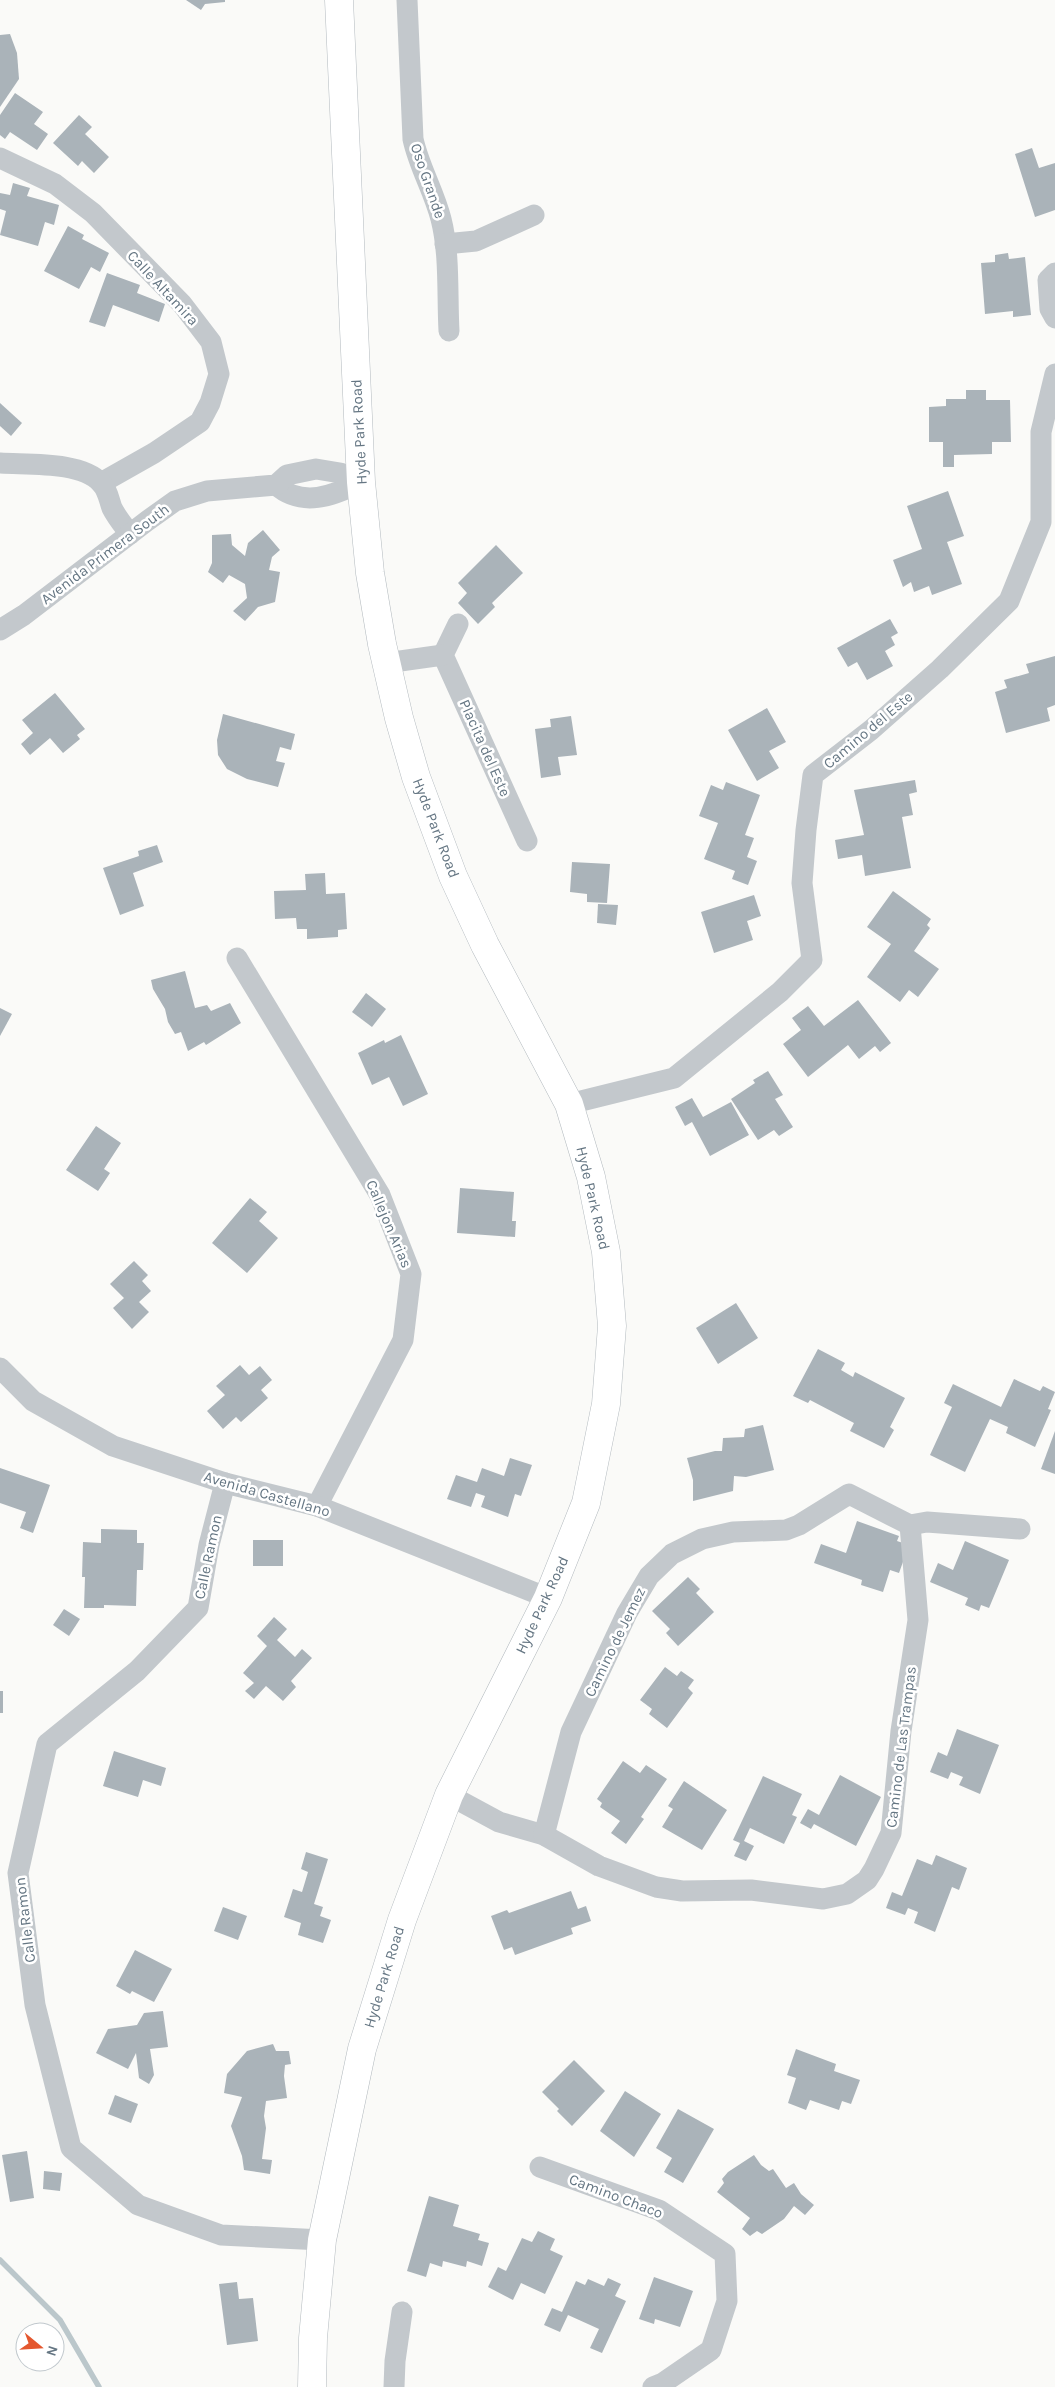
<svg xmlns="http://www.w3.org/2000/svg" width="1055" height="2387" font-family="Karla,sans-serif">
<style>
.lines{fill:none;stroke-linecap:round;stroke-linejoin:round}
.stream{stroke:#bbc7cb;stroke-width:5.5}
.building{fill:#aab3b9}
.secondary-casing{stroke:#b3babf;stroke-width:29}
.street{stroke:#c3c8cc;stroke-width:21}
.secondary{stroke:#fff;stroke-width:28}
.labels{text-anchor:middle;stroke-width:5;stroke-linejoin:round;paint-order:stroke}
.street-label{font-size:15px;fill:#657683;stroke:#fff}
</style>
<rect width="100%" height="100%" fill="#fafaf8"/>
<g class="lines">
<polyline class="stream" points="0,2260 60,2320 99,2387"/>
</g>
<g class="building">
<polygon points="186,0 225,0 225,2 205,4 201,10"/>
<polygon points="10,34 17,53 19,79 0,107 0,35"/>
<polygon points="15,93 43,112 34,124 48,134 37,150 10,132 5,139 0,135 0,115"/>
<polygon points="79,115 92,127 85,134 109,157 94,173 82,161 78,166 53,143"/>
<polygon points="1032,148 1039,168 1055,163 1055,210 1035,217 1015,154"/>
<polygon points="13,183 30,188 27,196 59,205 54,225 45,222 38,246 0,235 6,211 0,209 0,193 10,195"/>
<polygon points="68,226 84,235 82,239 109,253 100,272 91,267 79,289 44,271"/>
<polygon points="1008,253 1009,259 1025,257 1031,315 1013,317 1013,311 985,314 981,263 995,262 995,255"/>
<polygon points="107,273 140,285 137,293 165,304 159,322 113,305 105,327 89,322"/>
<polygon points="966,390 986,390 986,400 1010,400 1011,442 992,442 992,454 954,455 954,467 943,467 943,442 929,442 929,407 946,406 946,399 966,399"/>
<polygon points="0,403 22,423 11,436 0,426"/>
<polygon points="948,491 964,536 947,542 962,584 932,595 929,586 914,592 911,582 903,587 893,560 922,549 907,506"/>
<polygon points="263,530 280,550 272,557 269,570 280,572 275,602 258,607 245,621 233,611 247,598 245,584 229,575 223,583 208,572 212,563 212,535 231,534 232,545 245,556 248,543"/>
<polygon points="496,545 523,573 492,603 495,607 478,624 458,603 467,593 458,583"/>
<polygon points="890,619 898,633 891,637 895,645 885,651 893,666 867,680 857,662 848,667 837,648"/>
<polygon points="1055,656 1055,705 1047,708 1050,721 1006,733 995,692 1007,688 1004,680 1029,673 1026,664"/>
<polygon points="55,693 85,729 77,735 80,739 63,753 50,738 30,755 21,744 33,733 22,720"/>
<polygon points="767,708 786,742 769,751 779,768 757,781 728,730"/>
<polygon points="223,714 295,734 291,750 280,747 276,761 285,763 278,787 247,779 227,769 218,755 217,740"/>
<polygon points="571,716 577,755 558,757 561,775 541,778 535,729 551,727 550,719"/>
<polygon points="915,780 917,792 909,794 913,815 902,817 911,868 865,876 862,855 838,859 835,840 864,835 854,790"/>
<polygon points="726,782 760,795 745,835 754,838 747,857 757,861 748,885 732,879 735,871 704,859 718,823 699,816 711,785 723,790"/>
<polygon points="157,845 163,862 133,873 144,906 120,915 103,868 139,856 138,851"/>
<polygon points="572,862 610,864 607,903 587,902 587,894 570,892"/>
<polygon points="325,873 326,894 345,893 347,929 338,930 338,937 307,939 307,929 297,929 296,918 275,919 274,891 306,890 305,874"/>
<polygon points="893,891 931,919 927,925 930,928 914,951 939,969 918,997 909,990 900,1002 867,977 891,944 867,927"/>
<polygon points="754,895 761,916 747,921 753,940 714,953 701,912"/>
<polygon points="598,904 618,905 616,925 597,923"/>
<polygon points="185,971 195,1008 207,1005 211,1011 230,1003 241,1023 206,1045 204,1042 188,1051 181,1032 175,1034 168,1022 165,1009 153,989 151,980"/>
<polygon points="366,993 386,1009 372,1027 352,1012"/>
<polygon points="858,1000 891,1043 880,1052 875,1046 859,1059 848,1045 808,1077 783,1044 801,1030 792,1018 808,1006 824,1026"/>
<polygon points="0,1008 12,1014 0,1036"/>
<polygon points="401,1035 428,1094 403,1106 389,1077 372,1085 358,1053 384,1040 385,1043"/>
<polygon points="768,1071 783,1095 775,1099 793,1127 779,1136 774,1130 758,1140 731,1099 755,1083 753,1080"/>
<polygon points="692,1098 703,1117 731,1102 749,1135 710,1156 692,1122 685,1126 675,1107"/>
<polygon points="96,1126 121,1143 104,1169 110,1173 98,1191 66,1170"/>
<polygon points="460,1188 514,1192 512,1221 516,1221 515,1237 457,1233"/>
<polygon points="250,1198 267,1212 259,1221 278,1238 247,1273 212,1243"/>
<polygon points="134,1261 148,1275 142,1281 151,1291 139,1302 149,1312 132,1329 113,1308 124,1298 110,1284"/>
<polygon points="736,1303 758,1338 718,1364 696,1328"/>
<polygon points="818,1349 845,1363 841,1370 853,1377 855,1372 905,1398 890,1427 894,1430 884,1448 850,1431 854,1423 810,1400 808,1403 793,1396"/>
<polygon points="240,1365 249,1375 260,1366 272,1380 261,1390 268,1398 241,1422 236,1417 223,1429 207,1411 225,1395 216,1386"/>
<polygon points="1014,1379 1040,1391 1043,1386 1055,1392 1048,1409 1051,1410 1035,1447 1006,1433 1008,1427 990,1419 965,1472 930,1455 952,1407 944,1403 953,1384 1001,1407"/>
<polygon points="763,1425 774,1470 746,1477 734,1476 733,1491 693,1501 693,1480 687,1458 715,1451 722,1451 723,1438 744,1437 745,1429"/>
<polygon points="1055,1431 1055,1474 1041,1469"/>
<polygon points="510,1458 532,1465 521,1496 515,1494 508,1517 481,1507 485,1496 476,1493 471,1507 447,1499 456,1475 477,1482 482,1468 504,1476"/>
<polygon points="0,1468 50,1485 33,1533 20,1528 26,1512 0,1503"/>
<polygon points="857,1521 899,1536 897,1541 909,1545 899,1573 890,1570 883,1592 861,1585 862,1580 814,1563 821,1544 846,1553"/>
<polygon points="101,1529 137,1530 137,1543 144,1543 143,1570 137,1570 136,1606 104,1605 104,1608 84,1608 85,1577 82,1577 83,1542 101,1543"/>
<rect x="253" y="1540" width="30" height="26"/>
<polygon points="965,1541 1009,1560 989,1608 981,1605 979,1611 965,1605 968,1598 930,1582 938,1563 953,1570"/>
<polygon points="688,1577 700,1589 696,1593 714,1612 678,1646 666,1633 670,1629 652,1611"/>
<polygon points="64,1609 80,1619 69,1636 53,1625"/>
<polygon points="274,1617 287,1629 277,1640 295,1657 302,1649 312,1658 291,1681 296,1687 283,1701 266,1686 254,1699 245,1691 254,1683 243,1673 267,1646 257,1636"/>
<polygon points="665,1667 677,1676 681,1671 694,1680 688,1688 693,1693 667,1728 649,1714 652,1709 640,1700"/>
<rect x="0" y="1691" width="3" height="22"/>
<polygon points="957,1729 999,1745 980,1794 959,1785 963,1777 951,1772 948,1779 930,1772 938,1752 947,1756"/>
<polygon points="114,1751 166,1768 161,1786 143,1780 138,1797 103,1786"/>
<polygon points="623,1761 640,1773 646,1765 667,1779 641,1817 644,1819 626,1844 611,1833 620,1821 600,1807 602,1803 597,1799"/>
<polygon points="840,1775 881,1797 856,1846 814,1824 811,1829 800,1823 808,1809 819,1815"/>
<polygon points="763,1776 802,1794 792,1815 797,1817 784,1844 750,1828 744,1841 754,1846 746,1861 734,1856 740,1843 733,1840"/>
<polygon points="684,1781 727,1810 702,1850 662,1827 673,1809 668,1806"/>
<polygon points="306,1852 328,1859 314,1904 323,1907 320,1916 331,1920 323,1943 298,1935 301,1923 284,1917 293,1889 302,1892 308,1872 301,1869"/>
<polygon points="936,1855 967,1868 959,1890 952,1887 935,1932 914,1923 918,1912 908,1908 905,1915 886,1908 892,1892 902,1896 917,1859 932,1865"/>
<polygon points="571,1891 578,1909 586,1906 591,1921 571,1928 573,1934 515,1955 512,1947 504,1950 491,1916 507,1910 509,1913"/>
<polygon points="223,1907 247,1916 238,1940 214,1931"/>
<polygon points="135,1950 172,1969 154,2002 132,1991 130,1994 116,1986"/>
<polygon points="163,2011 168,2047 150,2049 154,2075 149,2084 139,2078 136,2053 128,2069 96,2053 108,2029 137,2025 144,2013"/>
<polygon points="273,2044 276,2051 289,2051 291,2064 285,2065 284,2076 287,2098 266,2101 264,2116 266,2128 262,2159 272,2160 270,2174 244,2170 242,2156 231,2126 242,2097 224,2093 227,2074 247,2051"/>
<polygon points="796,2049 836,2064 834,2071 860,2080 851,2104 842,2101 839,2110 810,2100 806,2110 788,2103 796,2078 787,2075"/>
<polygon points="574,2060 605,2091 572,2126 557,2111 559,2109 542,2092"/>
<polygon points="625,2091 661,2114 634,2157 600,2131"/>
<polygon points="115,2095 138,2104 131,2123 108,2114"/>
<polygon points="678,2109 714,2129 683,2183 664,2172 672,2158 656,2148"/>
<polygon points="27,2151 34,2198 10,2202 2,2155"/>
<polygon points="754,2155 761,2165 769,2171 773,2169 786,2188 794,2183 801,2194 814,2205 805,2215 794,2206 784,2219 762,2234 757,2231 750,2236 742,2229 750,2218 717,2192 724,2183 722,2179 728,2172"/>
<polygon points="44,2171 62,2173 60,2191 43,2189"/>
<polygon points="429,2196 459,2205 453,2226 480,2234 478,2240 489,2243 482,2266 467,2261 466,2267 443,2261 442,2267 430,2263 426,2277 407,2271"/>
<polygon points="538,2231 555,2239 550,2250 563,2256 545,2294 521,2283 513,2300 488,2287 498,2267 506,2271 522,2238 532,2242"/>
<polygon points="654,2277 693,2291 680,2327 655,2319 654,2324 639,2319"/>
<polygon points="608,2278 621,2284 615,2296 626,2301 602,2353 590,2348 599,2329 568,2315 560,2332 544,2325 552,2308 562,2312 576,2281 585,2285 588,2279 604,2286"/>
<polygon points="237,2282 239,2299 253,2298 258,2341 227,2345 219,2284"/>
</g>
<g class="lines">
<defs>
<polyline id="secondary" points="312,2387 313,2338 322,2240 362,2049 402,1920 449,1795 548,1598 586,1503 606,1404 612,1326 606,1252 591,1177 569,1104 485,945 453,876 416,777 399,718 382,644 370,573 361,482 339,0"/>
</defs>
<use href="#secondary" class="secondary-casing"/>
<g class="street">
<path d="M407 0 413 139C419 167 434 191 441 219 450 254 447 295 449 331"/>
<polyline points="0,158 55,184 93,213 182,304 211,342 219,374 210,403 200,422 154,453 101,483"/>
<polyline points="445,244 476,241 534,215"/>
<polyline points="1055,273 1048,280 1050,309 1055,318"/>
<path d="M0 463C28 465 81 461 101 483 108 490 109 500 112 508 117 518 124 526 130 534"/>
<path d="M276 485C302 508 333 496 361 482"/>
<polyline points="458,624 443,655 527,841"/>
<polyline points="0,630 24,615 147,521 175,501 207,491 276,485 287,475 316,469 340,473 361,482"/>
<polyline points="386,663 443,655"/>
<polyline points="237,958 380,1195 411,1274 403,1340 317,1506"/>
<polyline points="569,1104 674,1078 780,992 812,960 802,883 806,830 813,775 871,730 940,669 1009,601 1041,522 1041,432 1055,374"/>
<polyline points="0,1368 33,1401 113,1446 225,1483 317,1506 548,1598"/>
<polyline points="225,1483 209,1545 198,1608 137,1671 47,1744 18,1873 35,2005 71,2148 138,2205 221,2235 322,2240"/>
<polyline points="449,1795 499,1822 544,1835 599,1866 656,1887 682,1891 751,1890 823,1899 847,1894 867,1880 874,1869 891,1833 901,1731 918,1620 910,1525"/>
<polyline points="544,1835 571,1732 627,1613 649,1576 672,1554 702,1539 733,1532 786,1530 799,1525 849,1494 910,1525 927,1522 1020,1529"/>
<polyline points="540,2167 659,2210 725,2254 727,2301 711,2350 663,2383 653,2387"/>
<polyline points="394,2387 395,2361 402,2312"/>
</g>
<use href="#secondary" class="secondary"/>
</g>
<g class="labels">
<g class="street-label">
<text transform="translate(428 181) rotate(71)" y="5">Oso Grande</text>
<text transform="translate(163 288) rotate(47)" y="5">Calle Altamira</text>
<text transform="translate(359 432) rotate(-93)" y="5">Hyde Park Road</text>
<text transform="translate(105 554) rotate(-37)" y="5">Avenida Primera South</text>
<text transform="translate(868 730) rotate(-40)" y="5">Camino del Este</text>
<text transform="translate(485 748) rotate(66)" y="5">Placita del Este</text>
<text transform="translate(436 828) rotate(69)" y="5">Hyde Park Road</text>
<text transform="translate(593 1198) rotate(77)" y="5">Hyde Park Road</text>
<text transform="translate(389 1224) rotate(67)" y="5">Callejon Arias</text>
<text transform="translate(267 1494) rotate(16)" y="5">Avenida Castellano</text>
<text transform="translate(208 1557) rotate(-78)" y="5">Calle Ramon</text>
<text transform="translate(542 1605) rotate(-65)" y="5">Hyde Park Road</text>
<text transform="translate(615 1642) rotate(-64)" y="5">Camino de Jemez</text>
<text transform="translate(901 1747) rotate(-83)" y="5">Camino de Las Trampas</text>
<text transform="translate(25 1920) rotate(-97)" y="5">Calle Ramon</text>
<text transform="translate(384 1977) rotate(-73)" y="5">Hyde Park Road</text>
<text transform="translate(616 2196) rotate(21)" y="5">Camino Chaco</text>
</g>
</g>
<g transform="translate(40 2347) rotate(108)"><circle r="24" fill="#ffffff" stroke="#c1c8cd"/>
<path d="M0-4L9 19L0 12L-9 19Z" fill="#e4572e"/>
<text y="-8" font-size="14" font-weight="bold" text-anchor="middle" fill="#657683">N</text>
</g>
</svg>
